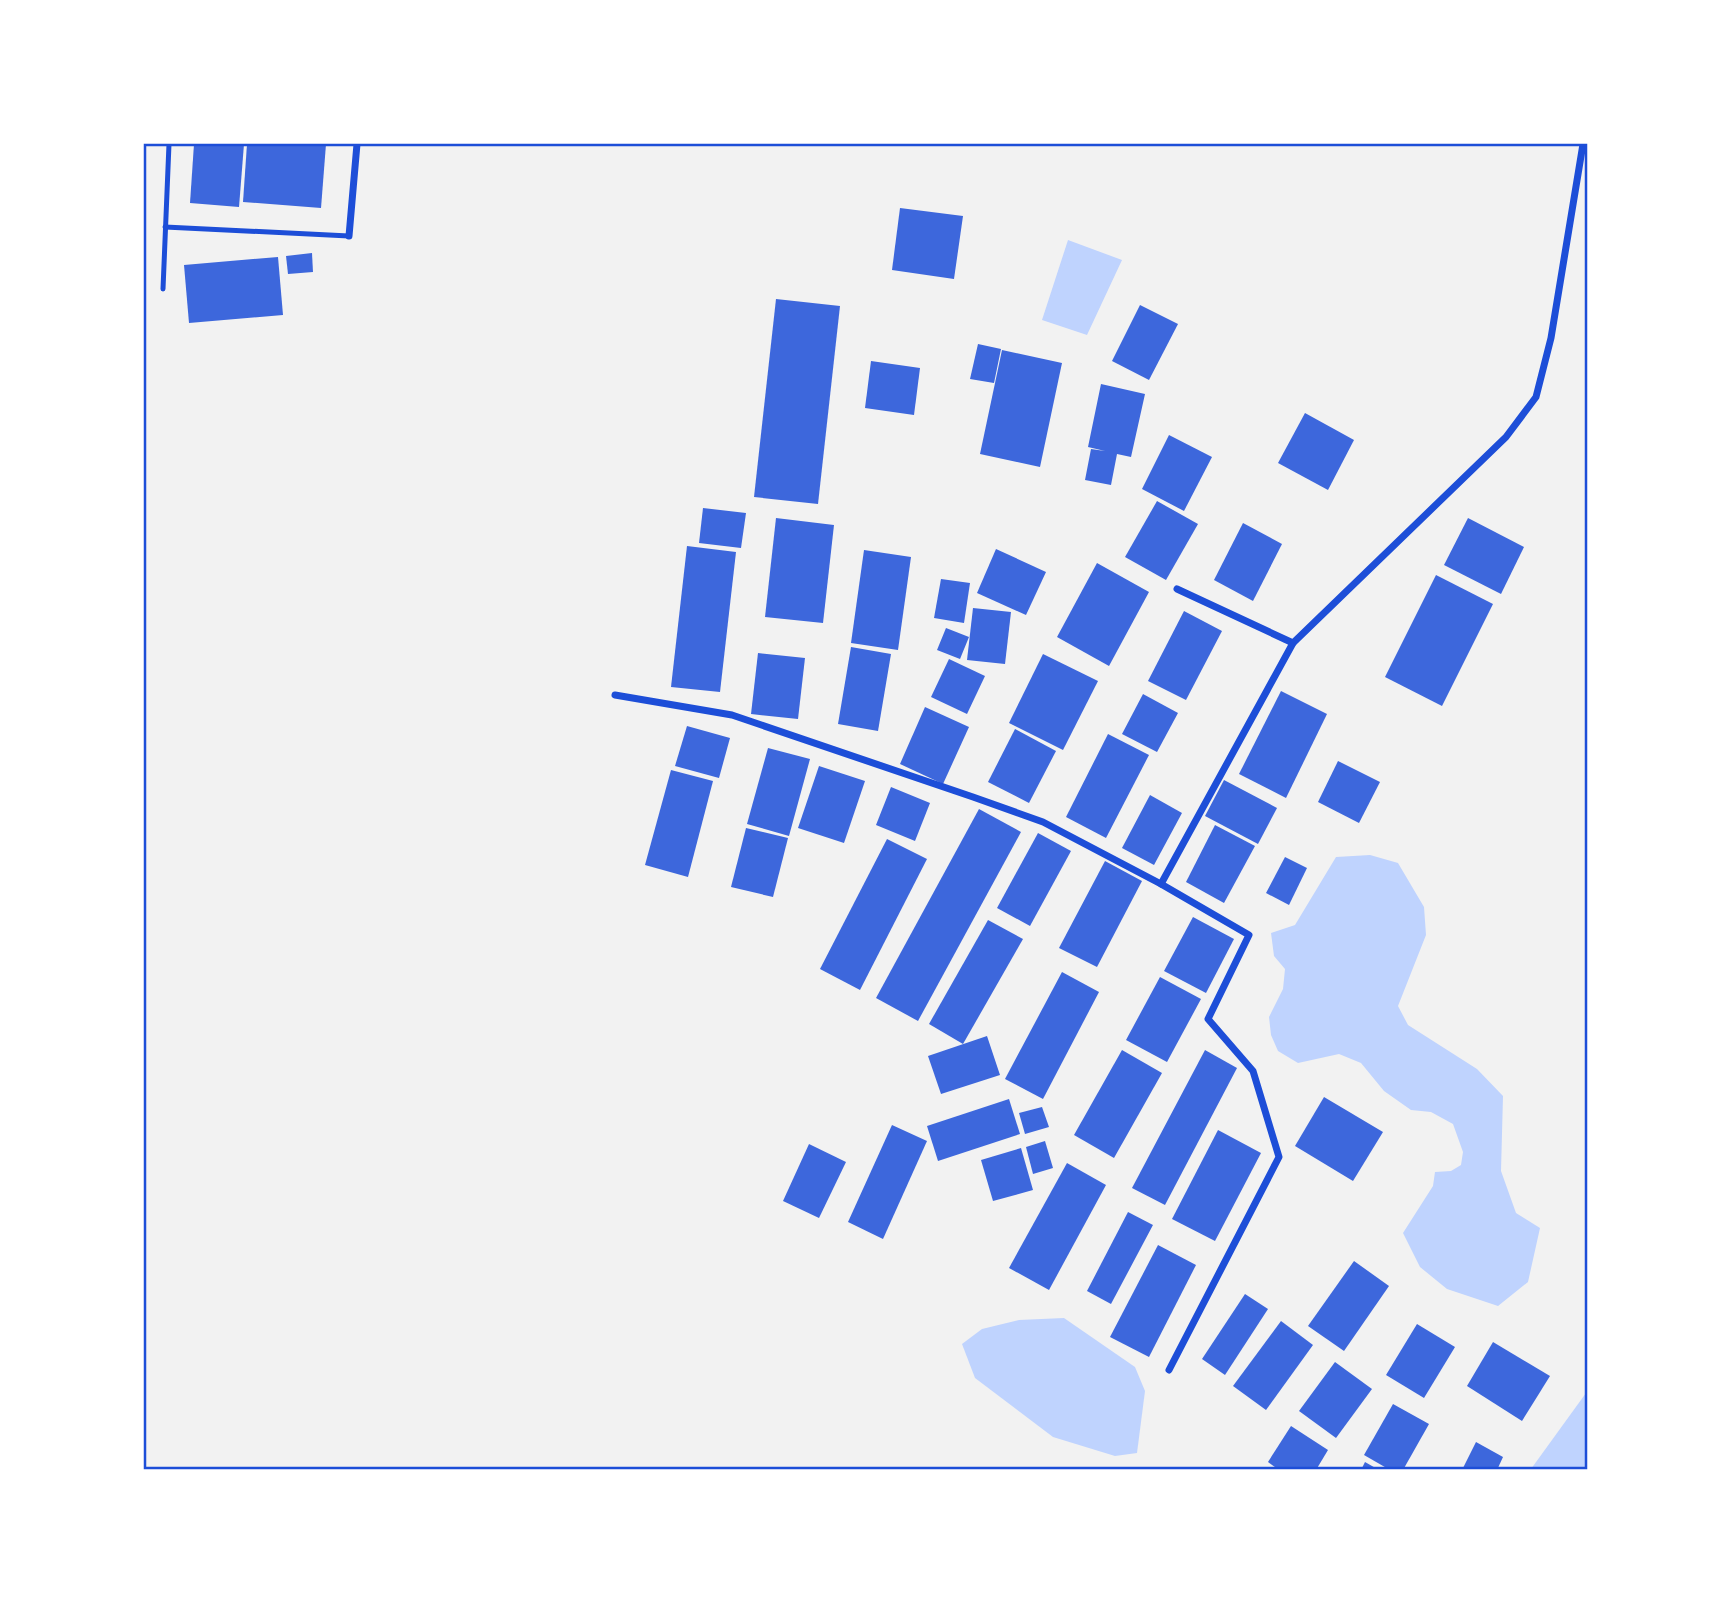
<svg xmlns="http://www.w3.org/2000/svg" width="1731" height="1613" font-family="Arial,sans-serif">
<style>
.water{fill:#bfd3fe}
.building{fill:#3d67dc}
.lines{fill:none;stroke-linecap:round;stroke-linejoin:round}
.service{stroke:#1d4ed8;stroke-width:5}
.minor{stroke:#1d4ed8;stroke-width:7}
.neatline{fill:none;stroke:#1d4ed8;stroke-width:2.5}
</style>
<rect width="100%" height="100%" fill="#f2f2f2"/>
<g class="water">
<polygon points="1068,240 1122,260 1087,335 1042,320"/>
<polygon points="1370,855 1398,863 1424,907 1426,935 1398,1006 1408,1025 1477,1069 1503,1096 1501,1171 1516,1213 1540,1228 1528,1282 1498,1306 1447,1289 1420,1267 1403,1233 1433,1186 1435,1172 1451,1171 1461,1165 1463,1152 1453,1124 1431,1112 1411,1110 1384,1091 1361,1063 1339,1054 1298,1063 1278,1051 1271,1035 1269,1017 1283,989 1285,969 1274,956 1271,933 1295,925 1336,857"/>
<polygon points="1064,1318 1135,1367 1145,1391 1137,1453 1115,1456 1053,1437 975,1378 962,1344 982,1329 1019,1320"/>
<polygon points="1586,1393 1587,1469 1531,1469"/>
</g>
<g class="building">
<polygon points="194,144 244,144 239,207 190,203"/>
<polygon points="247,144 326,144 321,208 243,202"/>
<polygon points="900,208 963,216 954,279 892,270"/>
<polygon points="312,253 313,272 288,274 286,256"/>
<polygon points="278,257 283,315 189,323 184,265"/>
<polygon points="776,299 840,306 818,504 754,497"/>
<polygon points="1140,305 1178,324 1149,380 1112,361"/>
<polygon points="978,344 1001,349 994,383 970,379"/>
<polygon points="1002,350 1062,363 1040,467 980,454"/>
<polygon points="871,361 920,368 914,415 865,408"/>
<polygon points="1101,384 1145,394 1131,457 1117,454 1111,485 1085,480 1091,449 1105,451 1088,447"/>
<polygon points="1305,413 1354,440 1328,490 1278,463"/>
<polygon points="1169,435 1212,457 1184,511 1142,489"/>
<polygon points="1157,501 1198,524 1166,580 1125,557"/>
<polygon points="703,508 746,513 741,548 699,543"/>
<polygon points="776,518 834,525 823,623 765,617"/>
<polygon points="1468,518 1524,547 1501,594 1444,565"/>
<polygon points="1243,523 1282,544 1253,601 1214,580"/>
<polygon points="687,546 736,552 720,692 671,687"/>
<polygon points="996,549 1046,572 1026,615 977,593"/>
<polygon points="864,550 911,557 898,650 851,643"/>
<polygon points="1097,563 1149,592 1109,666 1057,637"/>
<polygon points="1436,575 1493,604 1442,706 1385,677"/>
<polygon points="941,579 970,583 964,623 934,618"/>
<polygon points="973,608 1011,612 1005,664 967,660"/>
<polygon points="1184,611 1222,631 1186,700 1148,681"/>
<polygon points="946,628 969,637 960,659 937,650"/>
<polygon points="851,647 891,654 878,731 838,724"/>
<polygon points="758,653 805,658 798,719 751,714"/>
<polygon points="1043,654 1098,681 1063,750 1009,723"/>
<polygon points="949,659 985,676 967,714 931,697"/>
<polygon points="1281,691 1327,714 1286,798 1239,774"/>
<polygon points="1143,694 1178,713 1157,752 1122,734"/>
<polygon points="925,707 969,727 943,784 900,764"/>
<polygon points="687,726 730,738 719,778 675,766"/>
<polygon points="1015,729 1056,751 1029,803 988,782"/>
<polygon points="1108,734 1149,755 1106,838 1066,817"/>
<polygon points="768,748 810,759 789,836 747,824"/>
<polygon points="1338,761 1380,782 1359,823 1318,802"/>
<polygon points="819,766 865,781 844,843 798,828"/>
<polygon points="671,770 713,781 688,877 645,865"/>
<polygon points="1224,780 1277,808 1258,844 1205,816"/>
<polygon points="891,787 930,803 915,841 876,825"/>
<polygon points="1150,795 1182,813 1154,865 1122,848"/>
<polygon points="979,809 1021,832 918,1021 876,998"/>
<polygon points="1215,825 1255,846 1224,903 1186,882"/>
<polygon points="746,828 788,838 773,897 731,887"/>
<polygon points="1038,833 1071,851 1030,926 997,908"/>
<polygon points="887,839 927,859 860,990 820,969"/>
<polygon points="1285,857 1307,868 1289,905 1266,893"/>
<polygon points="1105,861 1142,881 1097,967 1059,948"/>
<polygon points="1193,917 1234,939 1206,993 1164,971"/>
<polygon points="988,920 1023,939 963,1044 929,1024"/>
<polygon points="1062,972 1099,992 1043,1099 1005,1079"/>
<polygon points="1160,977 1201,999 1167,1062 1126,1040"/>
<polygon points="987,1036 1000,1075 941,1094 928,1056"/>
<polygon points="1122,1050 1162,1073 1114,1158 1074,1135"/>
<polygon points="1205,1050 1237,1068 1165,1205 1132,1188"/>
<polygon points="1324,1097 1383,1132 1353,1181 1295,1146"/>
<polygon points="1009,1099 1020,1134 938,1161 927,1126"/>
<polygon points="1042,1107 1049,1127 1025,1134 1019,1113"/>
<polygon points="892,1125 927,1141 883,1239 848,1222"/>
<polygon points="1218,1130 1261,1153 1215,1241 1172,1219"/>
<polygon points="1045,1141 1053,1168 1033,1174 1026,1147"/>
<polygon points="809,1144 846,1162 819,1218 783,1201"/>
<polygon points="1021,1148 1033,1190 993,1201 981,1160"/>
<polygon points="1067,1163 1106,1185 1049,1290 1009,1268"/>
<polygon points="1128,1212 1153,1225 1111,1304 1087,1291"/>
<polygon points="1158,1245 1196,1265 1149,1357 1110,1337"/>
<polygon points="1354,1261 1389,1286 1344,1351 1308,1326"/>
<polygon points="1245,1294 1268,1309 1225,1375 1202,1359"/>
<polygon points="1281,1321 1313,1345 1266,1410 1233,1386"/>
<polygon points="1417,1324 1455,1347 1424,1398 1386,1375"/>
<polygon points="1493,1342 1550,1376 1522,1421 1467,1386"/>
<polygon points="1335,1362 1372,1389 1336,1438 1299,1411"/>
<polygon points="1393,1404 1429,1424 1403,1470 1390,1470 1364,1455"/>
<polygon points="1291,1426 1328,1450 1316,1470 1279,1470 1268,1462"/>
<polygon points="1476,1442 1503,1457 1497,1470 1462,1470"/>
<polygon points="1365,1462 1379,1470 1361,1470"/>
</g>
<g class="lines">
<g class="service">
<polyline points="165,227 349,236"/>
<polyline points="163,289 169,144"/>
</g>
<g class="minor">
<polyline points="349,236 357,144"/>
<polyline points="1177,589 1293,643"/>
<polyline points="615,695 732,715 973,797 1043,822 1161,884"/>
<polyline points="1169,1370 1279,1157 1253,1071 1208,1019 1249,935 1161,884 1293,643 1506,437 1536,397 1551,338 1583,144"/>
</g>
</g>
<rect width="1731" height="1613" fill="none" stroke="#ffffff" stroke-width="290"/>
<rect x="145" y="145" width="1441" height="1323" class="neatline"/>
</svg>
